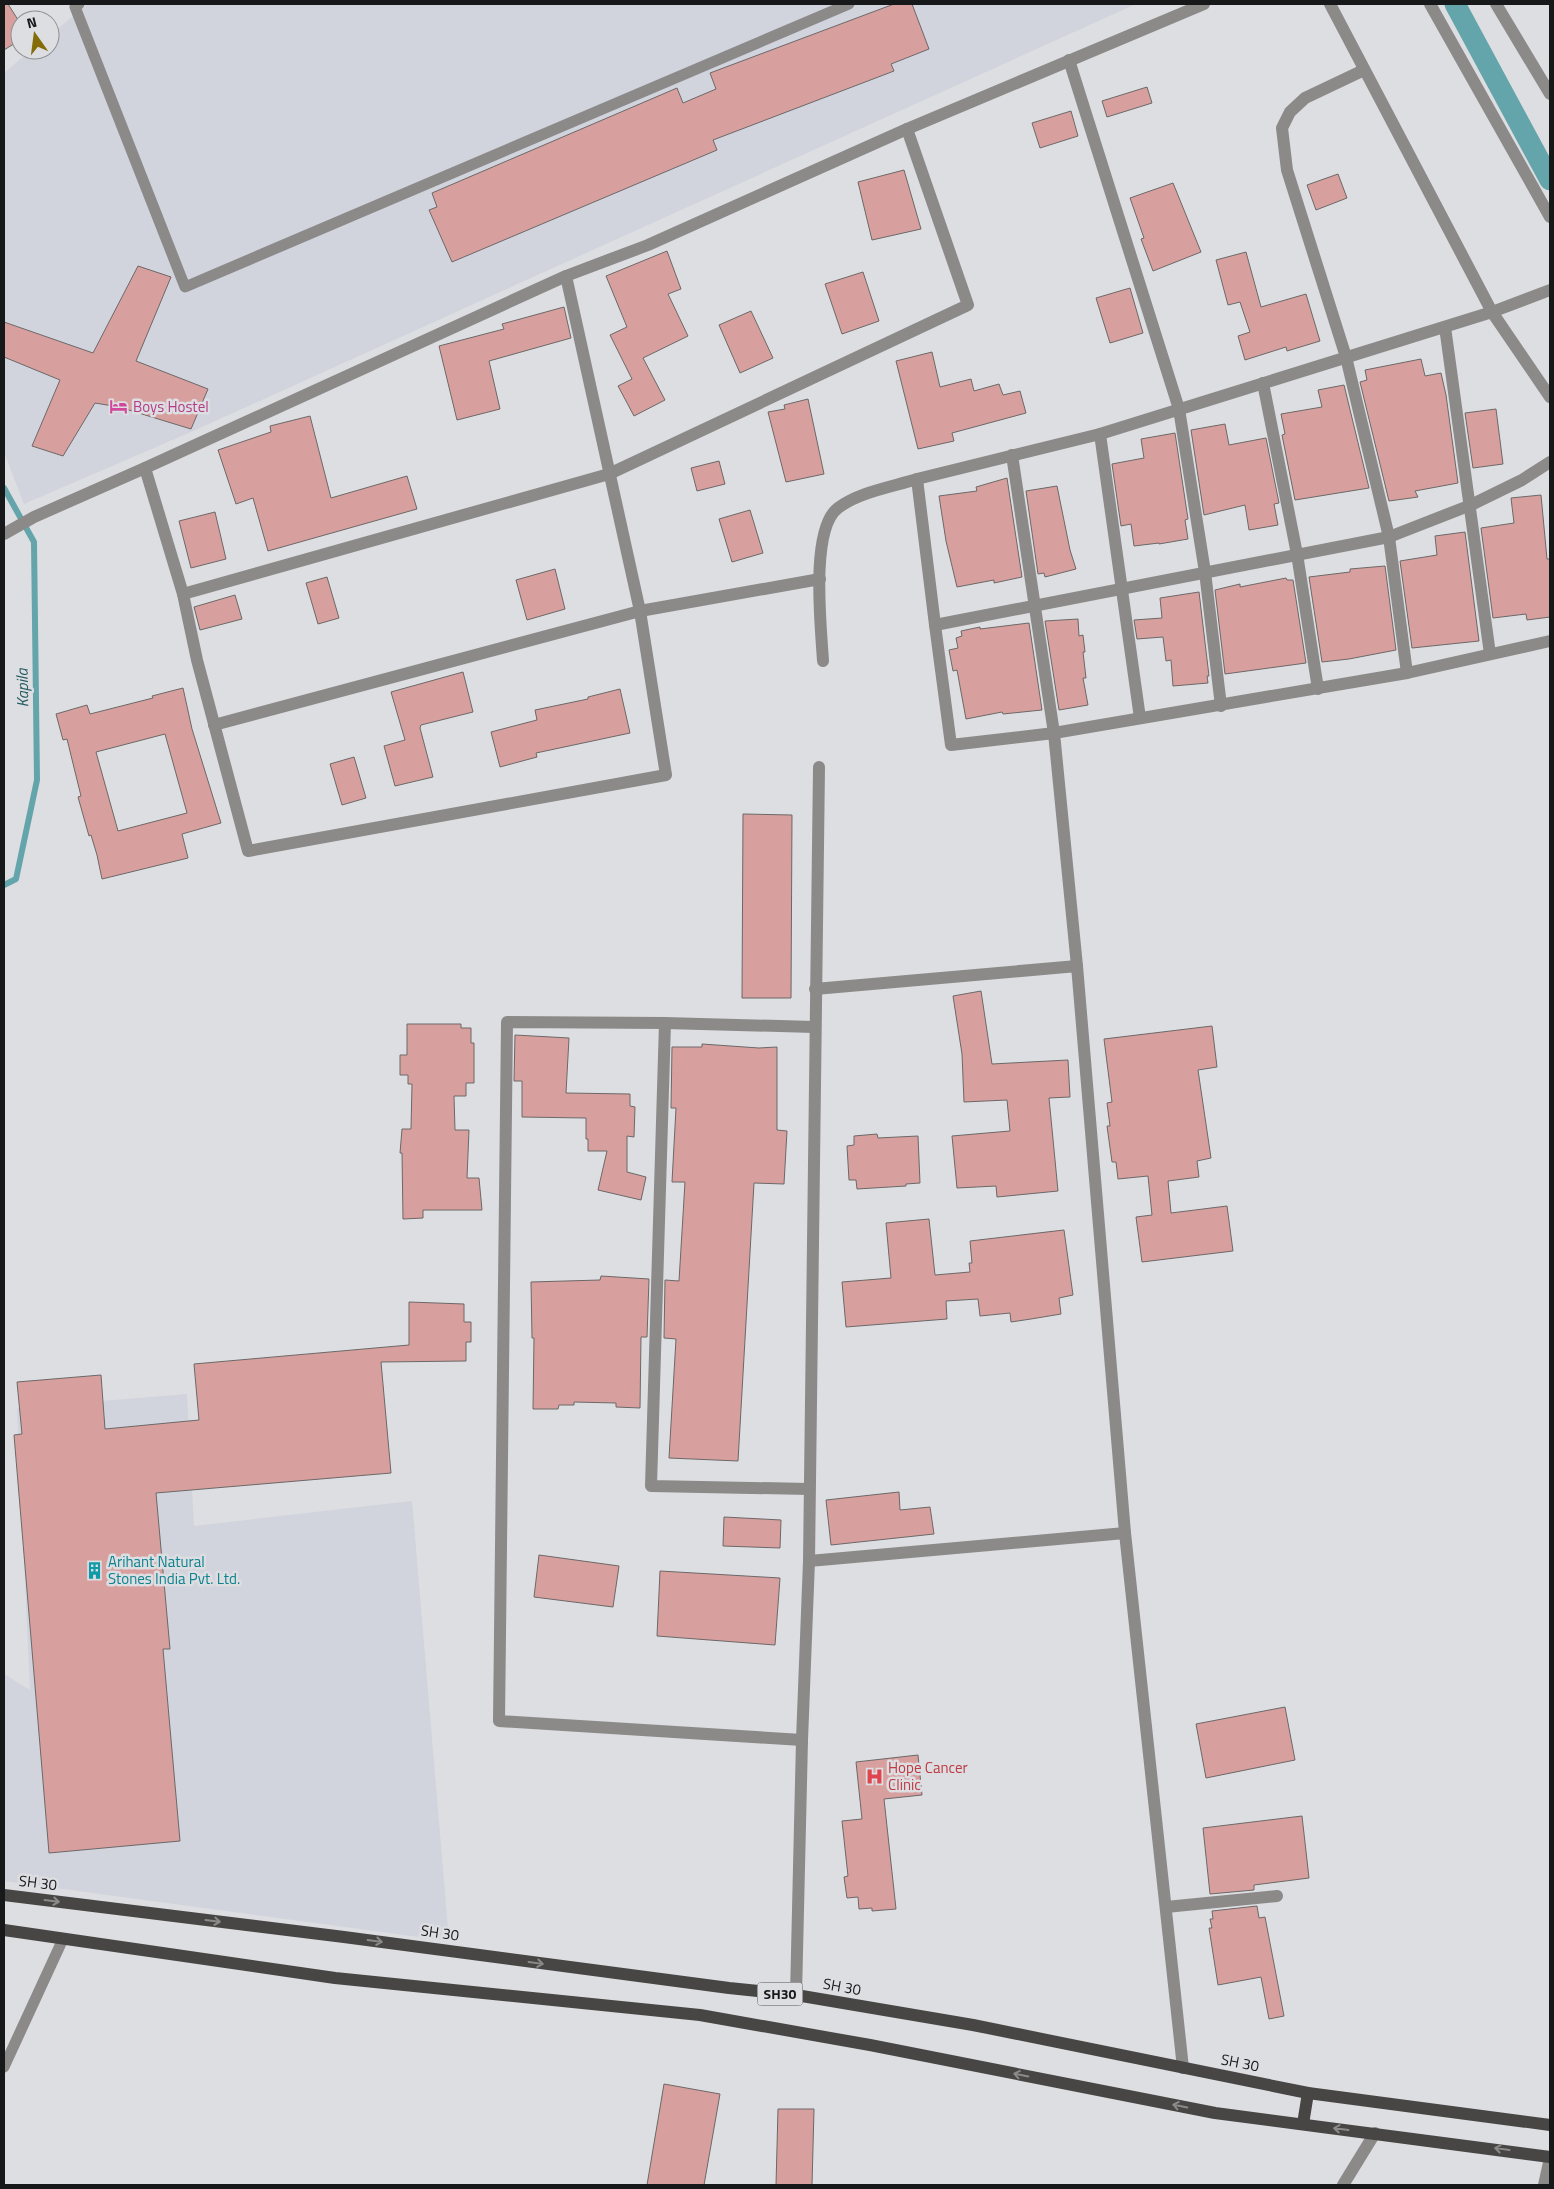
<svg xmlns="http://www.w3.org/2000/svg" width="1554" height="2189" font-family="'Titillium Web',sans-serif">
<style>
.built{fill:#d1d3dd}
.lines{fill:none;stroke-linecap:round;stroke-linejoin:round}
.stream{stroke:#64a4ab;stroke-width:6}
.canal{stroke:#64a4ab;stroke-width:21}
.building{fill:#d7a09e;stroke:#6c6868;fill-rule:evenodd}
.lane{stroke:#8b8a89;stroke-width:11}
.street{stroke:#8b8a89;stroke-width:12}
.primary{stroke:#484645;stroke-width:12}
.oneway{stroke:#8b8a8b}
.labels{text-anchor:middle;stroke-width:5;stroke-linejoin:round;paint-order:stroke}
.shield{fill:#dddee1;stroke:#525355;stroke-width:1}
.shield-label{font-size:14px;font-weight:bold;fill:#171819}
.hotel-label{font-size:15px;fill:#b23c85;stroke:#dddee1;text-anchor:start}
.culture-label{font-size:15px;fill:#0d838f;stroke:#dddee1;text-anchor:start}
.health-label{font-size:15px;fill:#be3a42;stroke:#dddee1;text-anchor:start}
.street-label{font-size:15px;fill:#171819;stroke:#dddee1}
.water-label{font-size:16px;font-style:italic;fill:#255b61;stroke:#dddee1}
</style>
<rect width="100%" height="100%" fill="#dddee1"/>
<g class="built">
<polygon points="88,4 1136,4 193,431 24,504 4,452 4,73 31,50 50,50 50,35"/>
<polygon points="187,1394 194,1526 412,1501 449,1941 4,1881 4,1674 30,1690 17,1408"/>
</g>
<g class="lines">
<polyline class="stream" points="4,488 34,542 37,780 16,879 4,885"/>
<polyline class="canal" points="1455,4 1550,180"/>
</g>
<g class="building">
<polygon points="4,4 8,4 20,23 20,40 4,50"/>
<polygon points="894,4 912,4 929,49 891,64 894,71 713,140 717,150 452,262 429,210 437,207 432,193 677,88 683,103 716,89 710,73"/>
<polygon points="1147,87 1152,103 1107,117 1102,101"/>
<polygon points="1071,111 1078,136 1040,148 1032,123"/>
<polygon points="904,170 921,229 872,240 858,182"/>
<polygon points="1338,174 1347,198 1316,210 1307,185"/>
<polygon points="1173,183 1201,252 1153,271 1141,239 1144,238 1130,198"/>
<polygon points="667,251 681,289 668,294 688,336 643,358 665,400 634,416 618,386 632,379 610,335 627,327 606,276"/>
<polygon points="1246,252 1261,307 1306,294 1320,341 1287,351 1286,347 1245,360 1238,336 1250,332 1240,302 1228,305 1216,260"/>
<polygon points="138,266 171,277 136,361 208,389 191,429 119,407 95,403 63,456 32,446 60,380 4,357 4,322 93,353"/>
<polygon points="863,272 879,321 842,334 825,284"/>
<polygon points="1130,288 1143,333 1110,343 1096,298"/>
<polygon points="564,307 571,338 489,361 500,409 457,420 439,346 504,329 502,324"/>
<polygon points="751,311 773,358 740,373 719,325"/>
<polygon points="932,352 940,387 971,379 974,391 999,384 1003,395 1020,391 1026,413 952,433 954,441 918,449 896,361"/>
<polygon points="1421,359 1425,376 1441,373 1446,395 1458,483 1415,491 1418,497 1389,501 1360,382 1367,380 1365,370"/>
<polygon points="1344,385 1369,488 1295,500 1282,435 1285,434 1281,414 1322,407 1318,390"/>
<polygon points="808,399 824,474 786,482 768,412 785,409 784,405"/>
<polygon points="1496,409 1503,464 1473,468 1465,413"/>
<polygon points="310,416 331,498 407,476 417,509 268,551 253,498 236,504 218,450 271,432 270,426"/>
<polygon points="1225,424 1229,445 1266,438 1279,503 1274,504 1278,525 1249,530 1245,505 1204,515 1191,430"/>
<polygon points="1175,433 1188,519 1185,520 1188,539 1159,544 1159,543 1134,546 1131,524 1121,526 1112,464 1144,458 1141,439"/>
<polygon points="719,461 725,484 697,491 691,468"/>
<polygon points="1007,478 1022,577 994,583 994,580 957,587 946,541 939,496 977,491 976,487"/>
<polygon points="1057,486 1070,550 1076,569 1045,577 1044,573 1038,574 1026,491"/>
<polygon points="1541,495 1547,559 1550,559 1550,617 1527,620 1526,614 1493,618 1481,528 1514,523 1511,498"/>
<polygon points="750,510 763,553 732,562 719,519"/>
<polygon points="215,512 226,559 191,568 179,521"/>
<polygon points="1465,532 1479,641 1412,648 1400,561 1437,555 1435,536"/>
<polygon points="1385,566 1396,650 1349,659 1322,662 1309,577 1350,572 1350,569"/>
<polygon points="555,569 565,609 527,620 516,580"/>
<polygon points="327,577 339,618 318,624 306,583"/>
<polygon points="1286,578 1287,580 1293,580 1306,663 1225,674 1215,590 1240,584 1240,587"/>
<polygon points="1199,592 1209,676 1207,676 1208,683 1173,686 1171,660 1166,661 1163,637 1137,639 1134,620 1162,618 1160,598"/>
<polygon points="235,595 242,619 200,630 194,607"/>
<polygon points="1078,619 1079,636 1083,635 1085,652 1083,652 1086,678 1083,678 1088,705 1059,710 1045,621"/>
<polygon points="1029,623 1042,710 1003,714 1002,712 966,719 957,670 953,671 949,650 958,648 956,638 962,636 961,631 980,627 980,629"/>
<polygon points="463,672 473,712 421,725 420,728 433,777 395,786 384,746 405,740 391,692"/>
<path d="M183 688 192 729 221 823 182 834 188 858 102 879 97 855 91 835 89 836 78 797 81 796 67 739 63 740 56 714 87 705 90 714 153 698 152 696ZM165 734 187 813 118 831 96 752Z"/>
<polygon points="620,689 630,733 536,753 537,757 500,767 491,732 537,720 535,710 588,699 588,697"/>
<polygon points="354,757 366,798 342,805 330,764"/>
<polygon points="743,814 792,815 791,998 742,998"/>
<polygon points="981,991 992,1064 1068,1060 1070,1097 1049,1098 1058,1191 997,1197 996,1186 957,1188 952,1136 1010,1131 1007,1100 964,1102 962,1054 953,996"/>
<polygon points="407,1024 461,1024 461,1028 471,1028 471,1043 474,1043 474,1083 466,1083 466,1096 454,1096 455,1130 469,1130 467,1178 479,1178 482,1210 423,1210 423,1218 403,1219 402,1153 400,1153 402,1129 411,1129 412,1084 408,1084 408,1075 400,1075 400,1055 407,1055"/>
<polygon points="1212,1026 1217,1067 1198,1070 1211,1158 1197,1161 1199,1177 1168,1181 1171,1213 1227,1206 1233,1251 1142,1262 1136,1217 1152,1215 1148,1176 1118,1179 1116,1162 1112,1162 1107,1126 1110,1126 1107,1103 1112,1102 1104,1039"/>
<polygon points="515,1035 569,1038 566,1093 630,1094 630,1106 635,1107 634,1137 627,1136 627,1172 646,1177 641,1200 598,1190 607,1151 588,1151 588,1139 586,1139 586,1118 522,1117 522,1081 514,1081"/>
<polygon points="702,1044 759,1048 777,1047 777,1130 787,1131 784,1184 754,1183 738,1461 669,1458 676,1339 664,1338 665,1280 679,1281 685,1182 672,1182 676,1108 671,1108 672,1047 702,1047"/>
<polygon points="877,1134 878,1138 918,1136 920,1183 906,1184 906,1186 857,1189 856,1180 849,1180 847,1146 854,1145 854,1136"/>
<polygon points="929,1219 935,1275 970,1272 969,1263 972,1263 970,1241 1064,1230 1073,1295 1059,1298 1061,1314 1031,1319 1011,1322 1010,1313 980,1316 978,1299 946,1301 947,1319 846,1327 842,1282 891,1278 886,1223"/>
<polygon points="601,1276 649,1279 647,1337 641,1337 640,1408 616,1407 616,1403 574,1402 574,1405 559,1405 558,1409 533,1409 534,1338 532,1338 531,1282 600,1280"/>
<polygon points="409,1302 464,1304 464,1322 471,1322 471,1342 466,1342 466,1361 381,1362 391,1473 156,1493 170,1649 163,1649 180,1841 49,1853 14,1435 22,1434 17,1382 101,1375 105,1429 199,1420 194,1364 409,1345"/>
<polygon points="899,1492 900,1510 930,1507 934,1534 831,1545 826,1500"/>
<polygon points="724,1517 781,1520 780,1548 723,1546"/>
<polygon points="539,1555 619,1566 613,1607 534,1597"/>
<polygon points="660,1571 780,1578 775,1645 657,1636"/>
<polygon points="1285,1707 1295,1760 1206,1778 1196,1724"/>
<polygon points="918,1755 922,1795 884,1799 896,1909 872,1911 872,1908 859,1909 858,1897 847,1898 844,1877 848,1876 842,1821 862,1819 856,1762"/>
<polygon points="1302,1816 1309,1878 1254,1885 1254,1890 1210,1894 1203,1828"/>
<polygon points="1257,1906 1259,1918 1265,1917 1284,2016 1269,2019 1261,1977 1218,1985 1209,1928 1212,1928 1210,1919 1213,1919 1212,1911"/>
<polygon points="664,2084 720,2094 704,2185 647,2185"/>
<polygon points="778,2109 814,2109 812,2185 776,2185"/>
</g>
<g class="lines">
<g class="lane">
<polyline points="79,4 75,7 185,287 849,4"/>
<polyline points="4,2067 63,1939"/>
</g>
<g class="street">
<polyline points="1330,4 1492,312 1550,397"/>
<polyline points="1430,4 1550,217"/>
<polyline points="1496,4 1550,94"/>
<polyline points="1069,60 1179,409 1205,572 1221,706"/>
<polyline points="1364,70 1305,98 1290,112 1282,128 1287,170 1346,357 1389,537 1407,673"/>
<polyline points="1445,327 1490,654"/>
<polyline points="1263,383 1297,554 1318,689"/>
<polyline points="1100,434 1140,718"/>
<polyline points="1012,455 1054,733 1077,966"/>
<polyline points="1550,462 1522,480 1471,505 1389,537 935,625 951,745 1054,733 1407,673 1550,641"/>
<polyline points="4,534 34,517 145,468"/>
<polyline points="820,579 640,611 666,775 248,851 197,660 183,594 145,468 566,276 648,245 907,129 1204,4"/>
<polyline points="183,594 609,474 968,305 907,129"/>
<polyline points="935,625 917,479 1100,434 1492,312 1550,290"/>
<path d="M823 661C821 627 810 529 838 508 859 492 892 487 917 479"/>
<polyline points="214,725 640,611 566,276"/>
<polyline points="815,989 1077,966 1125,1533 1183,2068"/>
<polyline points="665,1023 651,1486 809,1489"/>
<polyline points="809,1561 1125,1533"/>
<polyline points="802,1740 499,1721 507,1022 665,1023 814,1027"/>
<polyline points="1166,1907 1277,1896"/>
<polyline points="796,1995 802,1740 809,1561 819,767"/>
<polyline points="1343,2185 1375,2133"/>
<polyline points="1544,2185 1550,2158"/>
</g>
<g class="primary">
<polyline points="4,1895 344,1937 729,1988 796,1995 973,2025 1308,2093 1550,2125"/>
<polyline points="4,1930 335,1978 700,2015 870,2045 1215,2113 1550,2157"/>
<polyline points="1303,2124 1308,2093"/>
</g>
</g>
<defs><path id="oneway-shaft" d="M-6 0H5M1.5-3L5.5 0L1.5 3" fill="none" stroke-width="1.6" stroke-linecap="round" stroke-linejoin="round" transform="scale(1.25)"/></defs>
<g class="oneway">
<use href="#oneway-shaft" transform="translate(52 1901) rotate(7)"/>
<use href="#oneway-shaft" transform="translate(213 1921) rotate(7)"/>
<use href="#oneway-shaft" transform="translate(375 1941) rotate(8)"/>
<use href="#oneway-shaft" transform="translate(536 1963) rotate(8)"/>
<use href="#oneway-shaft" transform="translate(1021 2075) rotate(-169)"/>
<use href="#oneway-shaft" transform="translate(1180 2106) rotate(-169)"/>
<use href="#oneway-shaft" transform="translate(1341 2129) rotate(-173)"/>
<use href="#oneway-shaft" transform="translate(1502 2149) rotate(-172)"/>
</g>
<defs>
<symbol id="hotel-bare" viewBox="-9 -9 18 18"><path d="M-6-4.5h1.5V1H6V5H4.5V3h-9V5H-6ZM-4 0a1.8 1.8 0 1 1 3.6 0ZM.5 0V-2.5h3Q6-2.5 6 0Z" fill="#d1479c" stroke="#dddee1" stroke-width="2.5" paint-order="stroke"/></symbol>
<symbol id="building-bare" viewBox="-9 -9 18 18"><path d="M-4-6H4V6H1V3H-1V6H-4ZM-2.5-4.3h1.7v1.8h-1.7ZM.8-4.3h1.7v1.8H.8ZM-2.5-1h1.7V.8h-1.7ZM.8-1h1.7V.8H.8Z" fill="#0f9aa8" stroke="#dddee1" stroke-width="2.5" paint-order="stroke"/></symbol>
<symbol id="hospital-bare" viewBox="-9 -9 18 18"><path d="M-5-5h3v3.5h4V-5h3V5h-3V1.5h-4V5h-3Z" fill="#e0444e" stroke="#dddee1" stroke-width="2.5" paint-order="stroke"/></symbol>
</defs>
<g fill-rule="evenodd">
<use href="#hotel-bare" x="106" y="394" width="25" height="25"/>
<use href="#building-bare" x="82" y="1558" width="25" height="25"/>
<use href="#hospital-bare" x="862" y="1764" width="25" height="25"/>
</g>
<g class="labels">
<rect class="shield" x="757.5" y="1982.5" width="45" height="23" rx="4"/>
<g class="shield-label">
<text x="780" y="1999">SH30</text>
</g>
<g class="hotel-label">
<text x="133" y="412">Boys Hostel</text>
</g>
<g class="culture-label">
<text x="108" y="1567">Arihant Natural<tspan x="108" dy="17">Stones India Pvt. Ltd.</tspan></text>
</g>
<g class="health-label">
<text x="888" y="1773">Hope Cancer<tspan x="888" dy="17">Clinic</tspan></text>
</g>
<g class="street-label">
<text transform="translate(38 1883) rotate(7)" y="5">SH 30</text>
<text transform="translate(440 1933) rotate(8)" y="5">SH 30</text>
<text transform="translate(842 1987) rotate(10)" y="5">SH 30</text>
<text transform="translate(1240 2063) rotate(11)" y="5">SH 30</text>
</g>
<g class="water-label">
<text transform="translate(22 688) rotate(-91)" y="6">Kapila</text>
</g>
</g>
<rect width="1554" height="2189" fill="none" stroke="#171819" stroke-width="10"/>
<g transform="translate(35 35) rotate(346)"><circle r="24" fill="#dddee1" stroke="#8e8f91"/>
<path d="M0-4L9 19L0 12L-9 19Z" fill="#846c08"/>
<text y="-8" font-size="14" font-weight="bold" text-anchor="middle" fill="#171819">N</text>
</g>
</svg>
